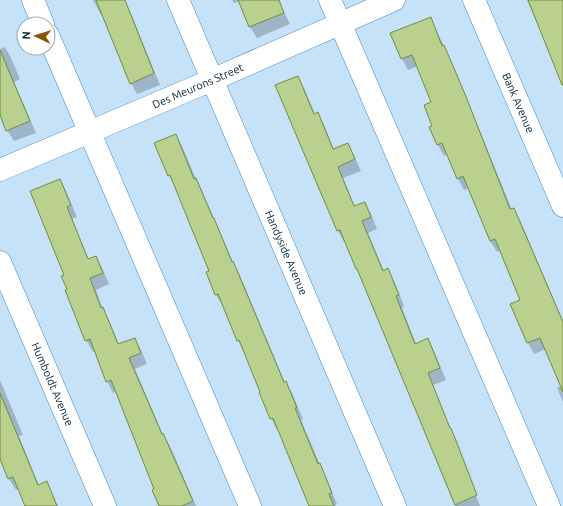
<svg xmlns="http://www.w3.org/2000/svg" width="563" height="506" font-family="Ubuntu,sans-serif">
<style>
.shadow{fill:#0003}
.building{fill:#b9d08f;stroke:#738c3d}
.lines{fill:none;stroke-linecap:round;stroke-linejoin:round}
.minor-casing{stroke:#4188be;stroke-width:23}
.minor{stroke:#fff;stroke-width:22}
.labels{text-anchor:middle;stroke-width:3;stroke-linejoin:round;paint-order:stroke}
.street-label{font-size:11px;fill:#022035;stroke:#fff}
</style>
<rect width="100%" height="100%" fill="#c6e2f9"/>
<g class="shadow">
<polygon points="93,0 119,0 126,5 132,16 160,85 137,94 131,83 103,14 101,15"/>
<polygon points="232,0 278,0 290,24 257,38 250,27 240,1 234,3"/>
<polygon points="527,0 561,0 563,4 563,82"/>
<polygon points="430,18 450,58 512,210 513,209 520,220 563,321 563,402 557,388 561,386 546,349 534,354 528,343 512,304 521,300 501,250 497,252 490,241 469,188 464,190 458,179 448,154 444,156 438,145 431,127 433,126 432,102 418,66 408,70 402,59 392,34"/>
<polygon points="5,47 11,58 20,79 14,82 36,133 14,141 7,130 0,113 0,49"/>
<polygon points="298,77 304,88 315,114 317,114 324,125 334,150 348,144 354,155 361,171 343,178 355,207 364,203 371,214 377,229 368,233 384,271 387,270 394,281 404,306 402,308 416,344 428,339 434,351 446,380 433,385 480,506 456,506 346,241 344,242 338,231 276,86"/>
<polygon points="175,135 182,146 196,179 202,191 233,262 239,273 285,383 286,382 292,393 303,419 301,420 337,504 335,506 310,506 279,429 277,430 271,418 262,392 245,352 238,341 224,306 223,306 216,295 207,273 210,271 176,187 169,176 156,143"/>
<polygon points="60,180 66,191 77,217 72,219 89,260 96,257 102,268 109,284 96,290 103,310 109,320 119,345 135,339 141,350 147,364 135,369 163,435 170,446 196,506 160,506 156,489 117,391 113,393 107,381 95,351 93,352 86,340 68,289 65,276"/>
<polygon points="0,380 23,435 19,436 39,486 47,483 58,506 27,506 19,488 16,490 9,479 0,456"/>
<polygon points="457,439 457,440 483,506"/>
</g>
<g class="building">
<polygon points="96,0 125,0 154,73 130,84"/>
<polygon points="238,0 279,0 284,13 249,27"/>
<polygon points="528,0 563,0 563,85 562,85"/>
<polygon points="431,17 442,46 444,45 465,94 510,209 514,208 563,322 563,392 540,338 527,343 510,304 520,300 495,239 490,241 463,176 457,179 442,143 437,145 429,127 432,126 424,105 431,102 412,55 401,59 390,33"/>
<polygon points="0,50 30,121 6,131 0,115"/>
<polygon points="298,76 314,114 318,112 333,149 348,143 355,159 338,167 354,206 365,202 371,217 362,221 383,271 388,268 399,295 396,296 415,344 428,338 440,368 428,373 450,428 451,428 477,495 455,505 357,269 356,269 340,230 337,231 275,85"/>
<polygon points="176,134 194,179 196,178 213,218 214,218 232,262 233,261 284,382 286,381 297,408 295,408 318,464 320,463 332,493 329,494 334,506 309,506 273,418 270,419 259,392 260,392 239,340 237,341 218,294 215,295 206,272 209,271 191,227 170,175 168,176 154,143"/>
<polygon points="60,179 71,205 67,207 88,259 96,256 103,273 90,278 101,308 103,307 118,344 135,338 141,353 129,358 162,434 163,433 193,501 182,506 159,506 152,490 154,489 111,380 106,382 90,339 85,341 65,290 67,289 61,276 64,275 30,191"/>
<polygon points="0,393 38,485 47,481 57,506 25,506 13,477 8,479 0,459"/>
</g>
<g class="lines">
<defs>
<g id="minor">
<polyline points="33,0 43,24"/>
<path id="s1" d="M178 0 395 506"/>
<polyline points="330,0 549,506"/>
<path id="s2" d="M474 0 563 206"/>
<polyline points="48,35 250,506"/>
<path id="s3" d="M0 170 212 80 394 0"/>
<path id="s4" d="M0 262 105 506"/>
</g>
</defs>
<use href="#minor" class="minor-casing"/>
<use href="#minor" class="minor"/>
</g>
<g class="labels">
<g class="street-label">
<text dy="4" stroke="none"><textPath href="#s3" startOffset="215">Des Meurons Street</textPath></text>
<text dy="4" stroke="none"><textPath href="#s2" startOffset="112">Bank Avenue</textPath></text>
<text dy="4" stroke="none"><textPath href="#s1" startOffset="275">Handyside Avenue</textPath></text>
<text dy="4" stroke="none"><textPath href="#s4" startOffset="133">Humboldt Avenue</textPath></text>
</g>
</g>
<g transform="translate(36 36) rotate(274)"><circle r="19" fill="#ffffff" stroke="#9aa6ae"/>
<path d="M0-3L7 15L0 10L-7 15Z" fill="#8b520a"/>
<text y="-6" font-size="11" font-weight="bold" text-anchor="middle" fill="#022035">N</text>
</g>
</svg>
